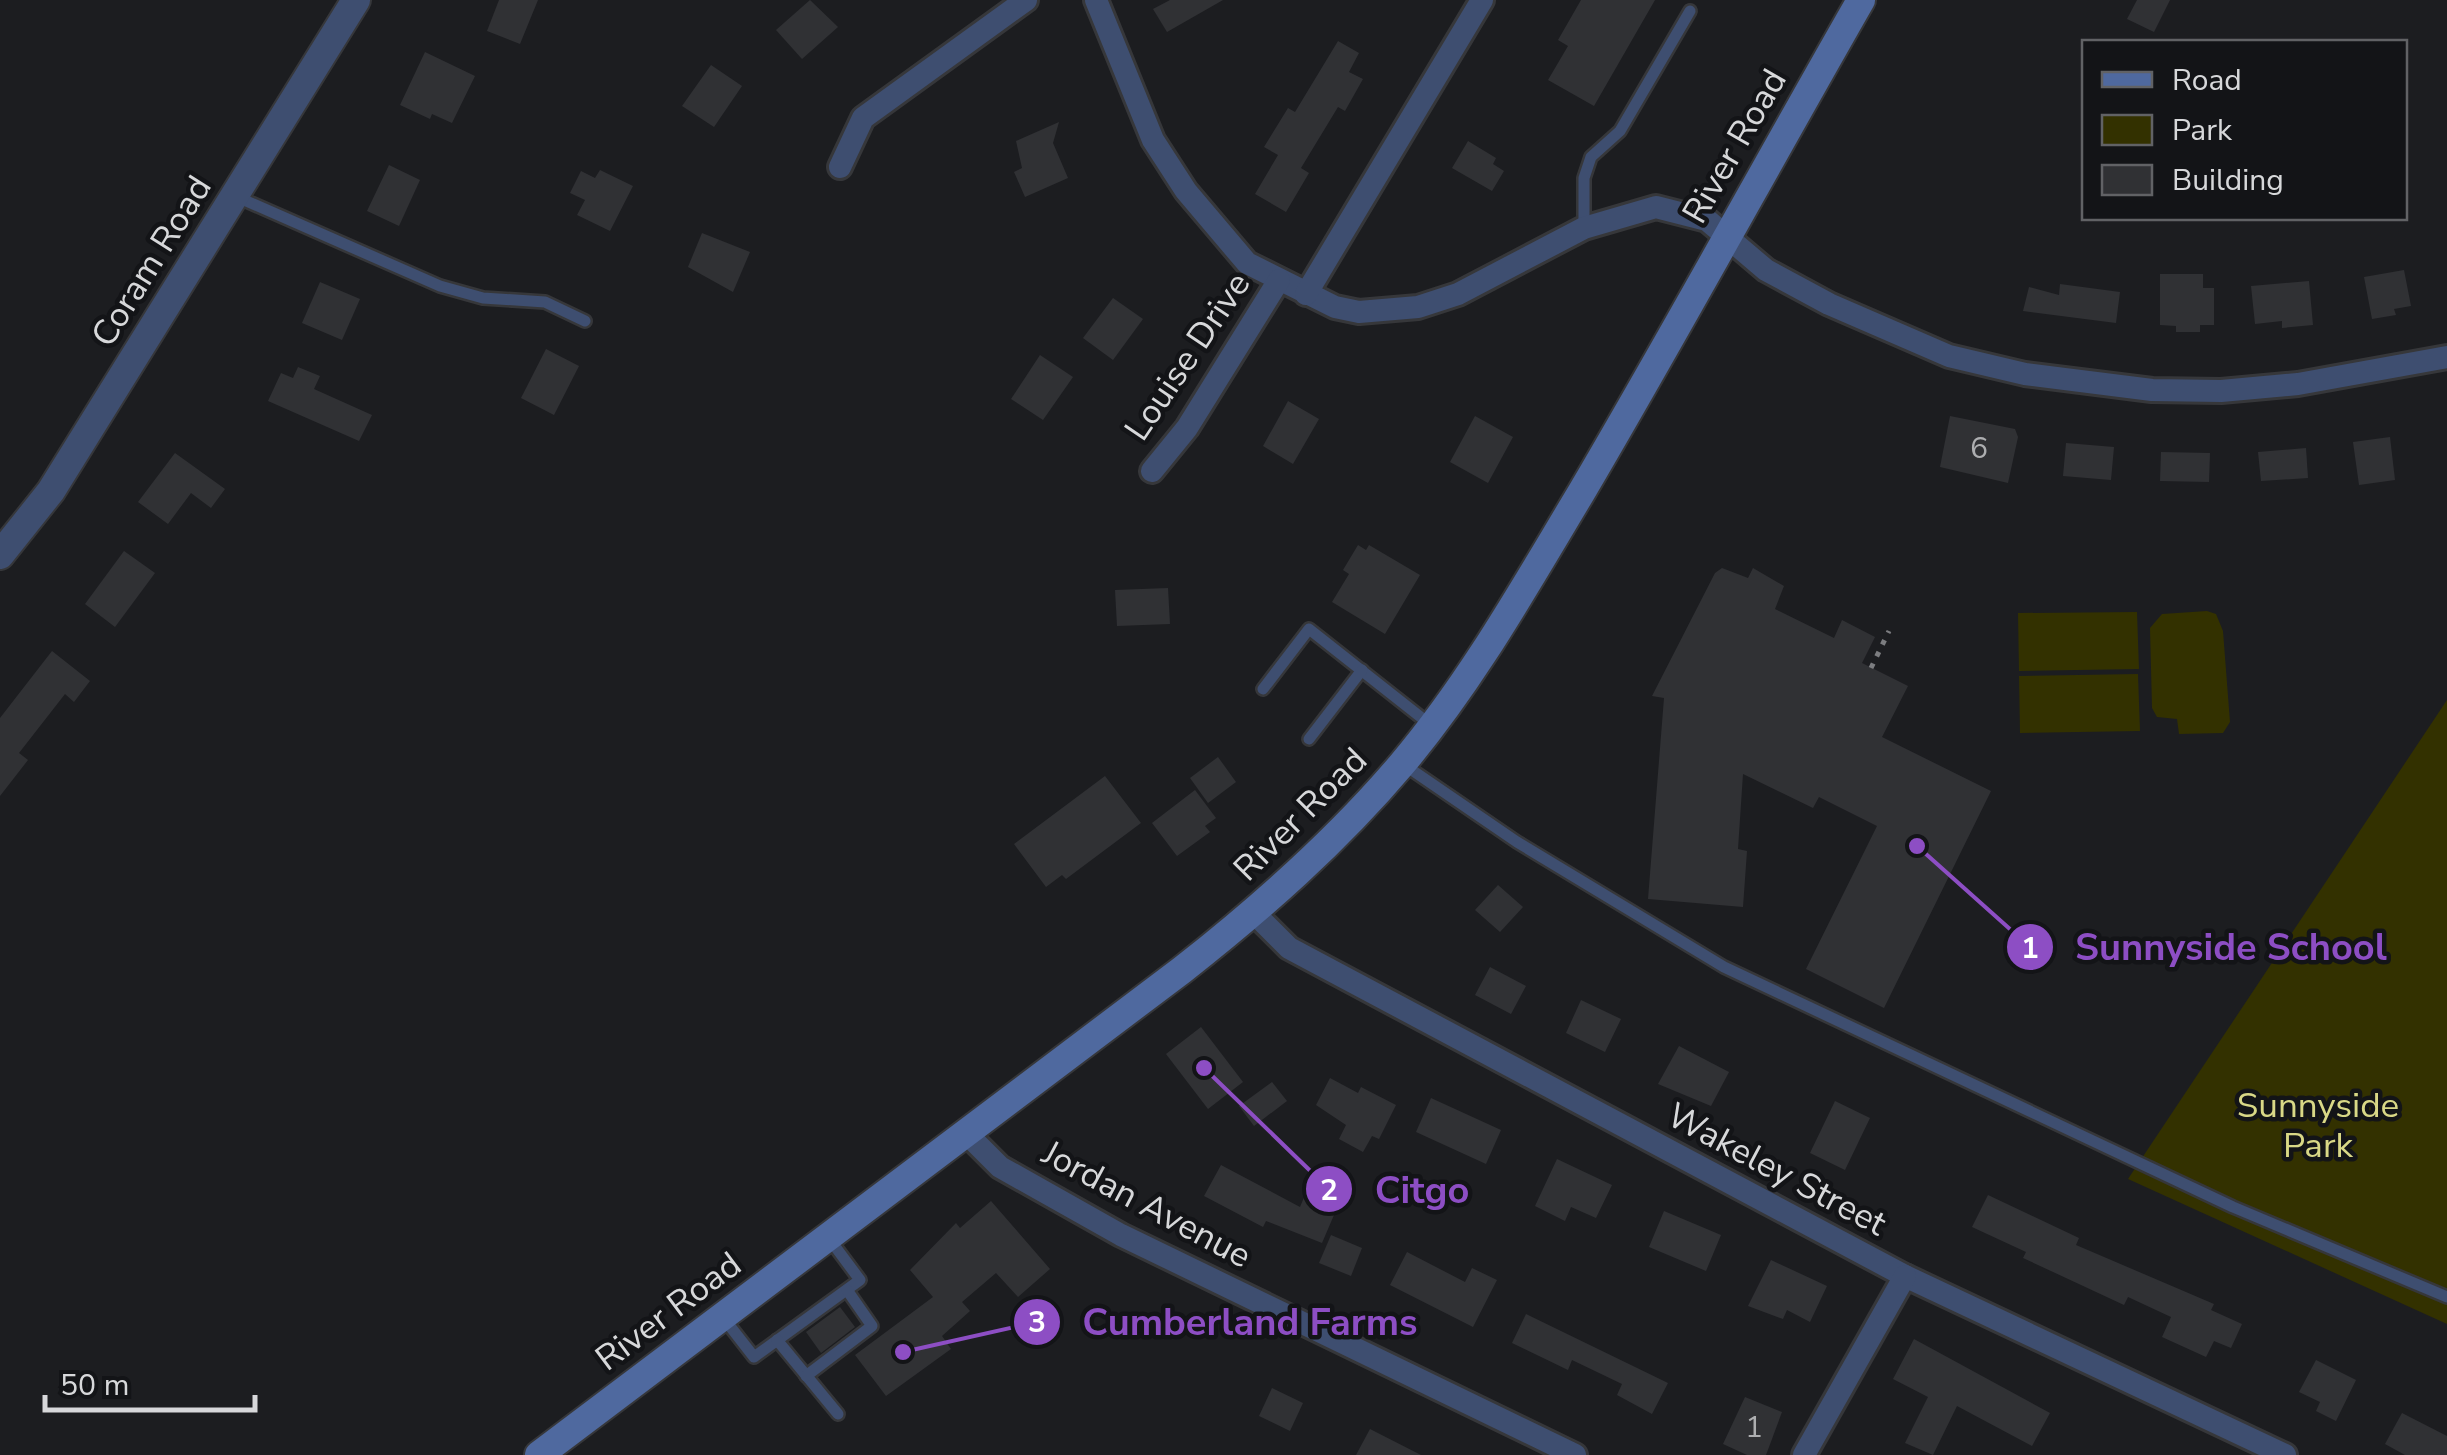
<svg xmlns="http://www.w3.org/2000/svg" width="2447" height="1455" font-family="'Nunito Sans',sans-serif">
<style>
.green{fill:#333100}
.building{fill:#303134}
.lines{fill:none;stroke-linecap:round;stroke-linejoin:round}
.service-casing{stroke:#36373a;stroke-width:16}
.minor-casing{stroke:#36373a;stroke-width:28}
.tertiary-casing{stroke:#36373a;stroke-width:32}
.secondary-casing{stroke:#36373a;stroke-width:32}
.path{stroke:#7c7d80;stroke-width:5;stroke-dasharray:5 8;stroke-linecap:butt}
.service{stroke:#3e4e70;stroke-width:11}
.minor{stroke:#3e4e70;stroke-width:22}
.tertiary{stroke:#3e4e70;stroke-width:28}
.secondary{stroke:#4f699f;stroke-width:28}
.labels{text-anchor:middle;stroke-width:9;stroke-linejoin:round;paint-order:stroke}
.number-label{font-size:30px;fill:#adaeb0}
.street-label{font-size:35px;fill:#d7d8da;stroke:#131417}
.park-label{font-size:35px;fill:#d9d886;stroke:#131417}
.leader{fill:none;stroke:#8d4ec4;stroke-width:4}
.callout-dot{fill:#8d4ec4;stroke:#131417;stroke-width:4}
.mark-label{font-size:30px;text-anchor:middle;font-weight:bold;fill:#fff}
.callout-label{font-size:38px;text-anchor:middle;font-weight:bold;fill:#8d4ec4;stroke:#131417;stroke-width:9;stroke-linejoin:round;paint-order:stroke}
</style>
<rect width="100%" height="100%" fill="#1c1d20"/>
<g class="green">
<polygon points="2207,611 2216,614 2223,631 2230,722 2223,733 2179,734 2177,719 2157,717 2152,708 2150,628 2162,614"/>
<polygon points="2137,612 2139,669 2019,671 2018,613"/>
<polygon points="2138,674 2140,731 2020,733 2019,676"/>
<polygon points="2447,700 2447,1324 2128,1179"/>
</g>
<g class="building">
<polygon points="499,0 538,0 520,44 487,31"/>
<polygon points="810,0 838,27 802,59 776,30"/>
<polygon points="1170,0 1223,0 1167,32 1153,9"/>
<polygon points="1581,0 1655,0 1594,106 1548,80 1568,46 1558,40"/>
<polygon points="2137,0 2170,0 2154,32 2127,19"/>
<polygon points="1338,41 1359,53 1349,72 1363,79 1345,111 1338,107 1301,168 1309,173 1286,212 1255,194 1278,155 1264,147 1288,108 1295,112"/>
<polygon points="425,52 475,76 452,123 432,114 430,119 400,105"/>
<polygon points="711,65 742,86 714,127 682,106"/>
<polygon points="1059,122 1053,143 1068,178 1025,197 1014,172 1022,168 1016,141"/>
<polygon points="1468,141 1496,158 1493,164 1504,171 1492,191 1452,168"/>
<polygon points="389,165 420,180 399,226 367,211"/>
<polygon points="600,170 633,186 610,231 577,215 585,200 570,193 581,171 595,178"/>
<polygon points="702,233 750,252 733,292 688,267"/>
<polygon points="2404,270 2411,306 2394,309 2396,315 2372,319 2364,277"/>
<polygon points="2160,274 2203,274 2203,288 2214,288 2214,325 2200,325 2200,332 2176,332 2176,326 2160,325"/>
<polygon points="2309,281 2313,325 2282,328 2282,321 2255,324 2251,286"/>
<polygon points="320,282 360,299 342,340 302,323"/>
<polygon points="2060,284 2120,292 2116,323 2023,311 2029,287 2059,295"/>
<polygon points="1113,298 1143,319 1113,360 1083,338"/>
<polygon points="546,349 579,366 554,415 521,398"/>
<polygon points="1040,355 1073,377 1043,420 1011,399"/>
<polygon points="298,367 320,376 314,389 372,415 359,441 268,401 281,373 293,378"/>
<polygon points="1288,401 1319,419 1293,464 1263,446"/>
<polygon points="1475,416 1513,437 1488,483 1450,462"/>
<polygon points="1950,416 2015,429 2018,437 2008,483 1940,467"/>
<polygon points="2390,437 2395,480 2359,485 2353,442"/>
<polygon points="2066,443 2114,447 2111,480 2063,476"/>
<polygon points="2306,448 2308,478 2261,481 2258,452"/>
<polygon points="2161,452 2210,453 2209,482 2160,481"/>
<polygon points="175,453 225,489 211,508 191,493 168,524 138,502"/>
<polygon points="1358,545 1366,550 1369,545 1420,575 1385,634 1332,602 1349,574 1343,570"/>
<polygon points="124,551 155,573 115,627 85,604"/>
<polygon points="1722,568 1748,578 1753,568 1784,586 1775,609 1834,638 1842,620 1875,637 1862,663 1908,686 1882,737 1991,791 1884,1008 1806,969 1877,826 1819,797 1813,808 1743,774 1738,849 1747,851 1743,907 1648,899 1664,698 1652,696 1715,573"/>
<polygon points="1168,588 1170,624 1117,626 1115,590"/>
<polygon points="52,651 90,681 74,702 65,694 19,753 28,760 0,796 0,718"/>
<polygon points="1218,757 1236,782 1208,803 1190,778"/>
<polygon points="1105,776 1141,823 1066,879 1062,875 1046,887 1014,844"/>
<polygon points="1195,790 1216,818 1205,826 1210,832 1177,856 1152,823"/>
<polygon points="1498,885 1523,907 1500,932 1475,910"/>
<polygon points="1490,967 1526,986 1511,1014 1475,995"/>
<polygon points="1581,1000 1621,1019 1605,1052 1566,1033"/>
<polygon points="1201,1027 1243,1082 1208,1109 1166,1054"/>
<polygon points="1679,1046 1729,1072 1711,1106 1658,1084"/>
<polygon points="1330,1078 1358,1093 1361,1087 1396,1105 1379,1139 1372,1136 1363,1152 1339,1139 1346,1125 1316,1105"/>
<polygon points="1272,1082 1287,1101 1254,1126 1239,1106"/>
<polygon points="1431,1098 1501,1130 1486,1164 1416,1132"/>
<polygon points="1835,1101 1870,1118 1845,1170 1810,1153"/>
<polygon points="1557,1159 1612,1185 1596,1218 1571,1207 1565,1221 1535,1206"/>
<polygon points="1221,1165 1300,1207 1305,1195 1337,1208 1322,1243 1266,1221 1263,1227 1204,1196"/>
<polygon points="1988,1195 2079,1238 2076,1245 2214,1304 2211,1310 2242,1324 2231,1348 2214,1341 2206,1357 2162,1337 2171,1317 2128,1297 2124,1305 2023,1258 2026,1252 1972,1227"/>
<polygon points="991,1201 1050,1269 1018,1297 996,1273 962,1302 970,1311 942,1336 951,1349 886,1396 855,1355 933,1297 910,1270 956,1223 960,1228"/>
<polygon points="1664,1211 1721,1235 1706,1271 1649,1247"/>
<polygon points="1331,1235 1362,1248 1351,1276 1319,1263"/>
<polygon points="1407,1252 1465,1282 1472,1268 1497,1280 1473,1327 1390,1285"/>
<polygon points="1771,1260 1827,1286 1810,1322 1787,1310 1783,1319 1748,1306"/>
<polygon points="840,1307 855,1327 821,1353 806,1332"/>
<polygon points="1526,1314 1668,1383 1652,1414 1617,1395 1622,1384 1572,1360 1568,1370 1512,1343"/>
<polygon points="1914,1339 2050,1413 2032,1446 1957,1406 1933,1455 1905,1443 1928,1397 1893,1379"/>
<polygon points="2316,1360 2356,1380 2336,1421 2316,1411 2320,1402 2299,1392"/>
<polygon points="1272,1388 1303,1403 1290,1431 1259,1416"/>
<polygon points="1745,1397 1782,1412 1766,1455 1747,1455 1723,1444"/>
<polygon points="2402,1413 2447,1436 2447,1455 2405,1455 2385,1444"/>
<polygon points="1370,1429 1421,1455 1356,1455"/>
</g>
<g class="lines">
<defs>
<g id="service">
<polyline points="235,196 440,286 483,298 545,302 585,321"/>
<polyline points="1584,228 1584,178 1591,157 1620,131 1690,11"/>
<polyline points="1263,689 1309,629 1432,726"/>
<polyline points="1309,739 1362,670"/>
<polyline points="1403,764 1517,842 1724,967 2233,1207 2447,1297"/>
<polyline points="722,1316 754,1357 860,1280 828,1237"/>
<polyline points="777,1340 838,1414"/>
<polyline points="806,1376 872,1326 847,1290"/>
</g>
<g id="minor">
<polyline points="1096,0 1153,140 1186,191 1247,263 1335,307 1359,312 1418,307 1458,294 1584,228 1656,207 1707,220 1766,270 1829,304 1949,356 2025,374 2152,390 2221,391 2298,384 2447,357"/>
<polyline points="840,167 863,118 1026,0"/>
<polyline points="1306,294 1482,0"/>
<polyline points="1152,471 1187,428 1279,280"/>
<polyline points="1254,913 1289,948 1905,1276 2285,1455"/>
<polyline points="965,1132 1000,1167 1121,1235 1575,1455"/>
<polyline points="1804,1455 1905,1276"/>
</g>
<polyline id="tertiary" points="0,555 51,491 356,0"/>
<path id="secondary" d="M539 1455 1182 970C1261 908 1336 842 1402 764 1472 681 1525 586 1581 493 1677 330 1767 164 1861 0"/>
</defs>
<use href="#service" class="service-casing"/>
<use href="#minor" class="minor-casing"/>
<use href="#tertiary" class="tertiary-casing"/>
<use href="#secondary" class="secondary-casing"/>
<polyline class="path" points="1871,668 1889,631"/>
<use href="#service" class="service"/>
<use href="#minor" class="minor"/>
<use href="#tertiary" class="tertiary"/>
<use href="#secondary" class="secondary"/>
</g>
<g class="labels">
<g class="number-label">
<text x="1979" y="458">6</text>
<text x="1754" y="1437">1</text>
</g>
<g class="street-label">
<text transform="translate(1734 146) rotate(-60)" y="12">River Road</text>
<text transform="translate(151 261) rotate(-58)" y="12">Coram Road</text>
<text transform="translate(1187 356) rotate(-56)" y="12">Louise Drive</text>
<text transform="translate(1300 814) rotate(-45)" y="12">River Road</text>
<text transform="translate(1777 1169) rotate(28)" y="12">Wakeley Street</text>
<text transform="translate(1147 1204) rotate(28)" y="12">Jordan Avenue</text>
<text transform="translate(668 1311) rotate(-37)" y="12">River Road</text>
</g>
<g class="park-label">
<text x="2318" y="1117">Sunnyside<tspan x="2318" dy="40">Park</tspan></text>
</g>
</g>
<path class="leader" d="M1917 846L2030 947M1204 1068L1329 1189M903 1352L1037 1322"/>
<g class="callout-dot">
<circle cx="1917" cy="846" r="10"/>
<circle cx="1204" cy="1068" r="10"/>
<circle cx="903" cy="1352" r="10"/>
<circle cx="2030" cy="947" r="25"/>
<circle cx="1329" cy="1189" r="25"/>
<circle cx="1037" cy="1322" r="25"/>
</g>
<g class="mark-label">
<text x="2030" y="958">1</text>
<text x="1329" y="1200">2</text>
<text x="1037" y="1332">3</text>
</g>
<g class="callout-label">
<text x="2231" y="960">Sunnyside School</text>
<text x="1422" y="1203">Citgo</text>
<text x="1250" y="1335">Cumberland Farms</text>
</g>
<rect x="2082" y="40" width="325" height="180" fill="#131417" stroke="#616265" stroke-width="2.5"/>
<rect x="2102" y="72" width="50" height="15" fill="#4f699f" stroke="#616265" stroke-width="2.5"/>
<text x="2172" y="90" font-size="30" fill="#d7d8da">Road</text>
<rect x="2102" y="115" width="50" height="30" fill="#333100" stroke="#616265" stroke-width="2.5"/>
<text x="2172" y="140" font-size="30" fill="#d7d8da">Park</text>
<rect x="2102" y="165" width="50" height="30" fill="#303134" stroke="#616265" stroke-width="2.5"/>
<text x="2172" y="190" font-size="30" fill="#d7d8da">Building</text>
<path d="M45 1395v15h210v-15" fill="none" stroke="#d7d8da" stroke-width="5"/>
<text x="60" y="1395" font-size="30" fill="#d7d8da" stroke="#131417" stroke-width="8" paint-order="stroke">50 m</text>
</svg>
